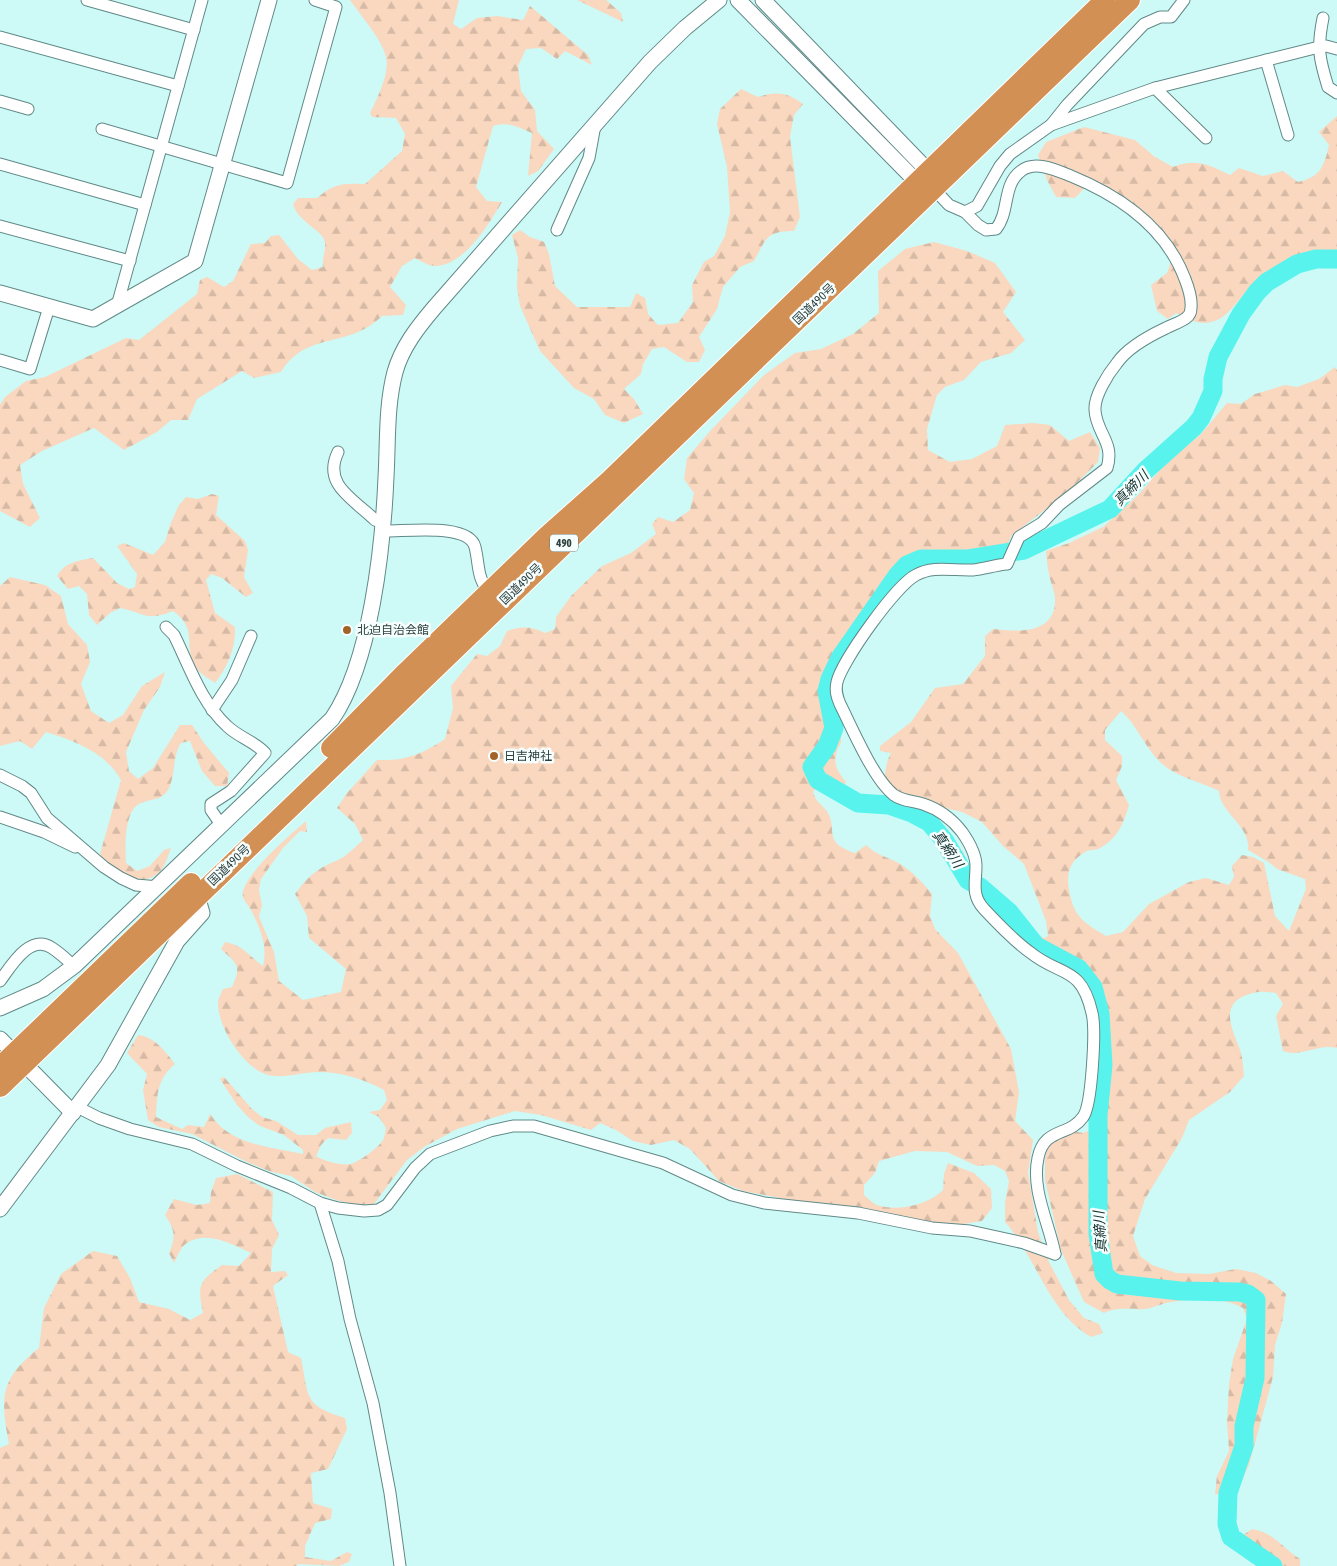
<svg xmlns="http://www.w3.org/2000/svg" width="1337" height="1566" font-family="'Asap Condensed','Noto Sans JP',sans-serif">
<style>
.forest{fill:url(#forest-firs);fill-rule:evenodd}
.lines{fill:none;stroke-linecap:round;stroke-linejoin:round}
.river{stroke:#59f3ed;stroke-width:19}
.minor-casing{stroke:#608987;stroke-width:13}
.tertiary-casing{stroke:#608987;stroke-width:17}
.trunk-casing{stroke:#fff;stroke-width:22}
.minor{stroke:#fff;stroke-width:11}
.tertiary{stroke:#fff;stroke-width:15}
.trunk{stroke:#d29054;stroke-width:20}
.poi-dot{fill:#a2632b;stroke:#f6fffe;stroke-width:2}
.labels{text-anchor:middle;stroke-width:5;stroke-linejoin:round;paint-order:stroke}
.shield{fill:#f6fffe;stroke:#697978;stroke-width:1}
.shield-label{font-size:11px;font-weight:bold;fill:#2d3f3e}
.street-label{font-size:12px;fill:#2d3f3e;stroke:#f6fffe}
.poi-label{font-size:12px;fill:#2d3f3e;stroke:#f6fffe;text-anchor:start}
.water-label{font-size:14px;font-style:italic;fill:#152f2d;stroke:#f6fffe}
</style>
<defs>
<pattern id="forest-firs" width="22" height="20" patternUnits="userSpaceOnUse" patternTransform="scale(1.25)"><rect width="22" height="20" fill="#f9d8bf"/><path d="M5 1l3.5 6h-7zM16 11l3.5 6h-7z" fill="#d6baa5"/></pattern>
</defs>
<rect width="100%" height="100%" fill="#cdfaf7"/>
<g class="forest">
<path d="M350 0H459L453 24 461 29 477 18 497 16 523 20 530 6 588 55 592 65 565 51 557 59 541 48 526 49 518 66 521 91 535 110 537 131 554 149 538 171 528 176 532 133C518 127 508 121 493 126L476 187 487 201 502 202C489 224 465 264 437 266 430 267 421 261 415 258L402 266 390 287 406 305 403 315 382 316C347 350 307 330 281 372L254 378 242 371 197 399 188 420H171L157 432 124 450 94 428 42 451 20 465 23 484 40 518 30 527 0 511V405L5 397 26 381 45 377 126 338 139 340 197 294 200 280 207 277 224 287 233 281 251 244 265 243 271 236 279 235 298 259 312 270 323 267C322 259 326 250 325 243 324 230 298 223 293 204L298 198H317C335 183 342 183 365 184L402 151 405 134 396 118 372 117 370 113C377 99 390 73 386 57 382 39 360 15 350 0Z"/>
<polygon points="577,0 606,0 621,13 623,22"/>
<path d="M741 89 758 97C777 91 787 92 803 104L794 115 790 137 800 217 794 231C766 231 766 239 754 261L740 267 723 287 717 309 699 337 705 350 699 362H687L664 347 652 349 643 364 641 374 624 389 634 399 643 414 624 423 605 415 594 399 574 388 540 351 520 306 517 288 518 258 512 235 520 230 530 237 544 242 549 254 555 286 577 307H630L636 293 645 298 648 314 658 325 678 323 693 302 692 285 704 262 714 256 725 236 730 212 727 167 717 124 720 109Z"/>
<path d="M1337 116V253C1315 255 1294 257 1274 267 1234 288 1230 346 1176 313L1168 319 1157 311 1151 285 1167 273 1175 250 1155 222 1122 199 1091 181 1075 198 1056 197 1047 180 1038 155 1046 142 1084 127 1135 140 1155 157 1173 167C1196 158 1209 165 1230 175L1239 168 1263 176 1283 171 1298 182C1320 177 1324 167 1329 145L1319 132Z"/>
<path d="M934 242 967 251 995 263 1016 292 1003 312 1025 340 1011 353 981 362 964 380 945 387 937 395 927 429 928 450 950 462 972 459 997 446 1005 425 1033 423 1050 425 1069 441 1090 432 1100 448 1098 462 1066 494 1012 535 1005 548 984 551 913 552C886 579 810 666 824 705 829 718 840 721 841 738 842 742 840 745 838 748 832 763 837 771 846 782L841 789 827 782 813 791C815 801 820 803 826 810 840 830 820 841 855 853L866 845C879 857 887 856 900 864 913 872 923 883 932 894L930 916 935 929 958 953 1011 1049 1019 1092 1015 1121 1033 1140 1028 1173 1038 1232 1049 1262 1069 1300 1084 1318 1099 1324 1103 1333 1091 1337C1047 1311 1037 1258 1005 1222V1203L1009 1181 1005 1171 994 1165 977 1166 947 1152 915 1151 879 1161 875 1173 864 1185V1195C868 1198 872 1203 877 1205 897 1212 928 1205 943 1190L944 1174 948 1163 974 1173 991 1189 992 1208 982 1221 951 1226 930 1223 854 1206H822L743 1191 719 1181 690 1149 674 1140 651 1145 633 1141 616 1130 600 1123 591 1130 541 1115 515 1111 457 1129 424 1147 407 1160 374 1204 362 1205 339 1201 315 1192 291 1176 272 1172 249 1163 192 1134 159 1127 148 1120 143 1090 147 1074 127 1053 138 1035C155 1037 165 1051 175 1064 157 1079 157 1095 156 1117L182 1129 188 1125 204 1127 210 1114C231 1146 269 1146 303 1154V1150L284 1135 260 1126 249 1118 237 1105 220 1079 224 1077 252 1109 262 1117 276 1121 298 1135H316L325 1128 351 1122 352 1133 346 1140 328 1138 321 1145 316 1156C323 1161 343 1166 351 1164 360 1161 378 1148 383 1140 385 1137 385 1131 386 1128L379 1117 369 1112 380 1110 387 1100 384 1090C363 1079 342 1072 318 1072 301 1072 281 1080 265 1074 243 1066 218 1028 218 1003 218 999 221 993 223 989L232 987C242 965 237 964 221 949L225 942C243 945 249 956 263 966 268 946 260 928 251 910 249 906 244 901 243 897 238 879 292 833 306 821L307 832 300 831 283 848 261 879 259 890 262 905 259 917 274 952 279 981 303 1000 341 992 346 969 309 938 307 916 295 894C308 876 318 868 338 860 347 856 356 846 363 840L355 824 337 808 347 793 377 760C406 761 420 755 445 739L453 708 451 686 477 654 487 656 500 646 507 631C521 626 531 626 545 633L555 629 556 617 571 596 602 566 631 553 656 534 652 524 658 517 673 522 690 510 694 493 684 479 687 458 711 430 764 375 795 353 821 349 853 334 879 313 878 271 905 249Z"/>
<path d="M1335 367 1337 370V1048C1318 1043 1301 1058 1283 1051L1276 1016 1283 1004 1276 993C1262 991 1255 991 1242 997 1219 1009 1235 1034 1241 1053 1243 1060 1243 1069 1244 1076L1230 1092 1189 1120 1182 1138 1145 1199 1133 1236 1140 1256 1152 1265 1176 1273 1209 1274 1236 1269 1256 1273 1271 1281 1286 1294 1282 1323 1275 1345 1273 1377 1249 1465 1235 1495 1215 1494 1217 1476 1229 1451 1227 1422 1229 1384 1233 1359 1247 1319 1243 1308C1221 1296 1195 1298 1171 1302 1162 1303 1154 1308 1145 1309 1128 1310 1120 1306 1104 1313L1084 1302 1061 1250 1045 1180V1158L1049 1145 1073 1131 1083 1133 1090 1130C1097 1109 1096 1084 1097 1062 1099 1046 1104 1031 1104 1016 1105 990 1087 963 1064 952 1053 947 1041 947 1030 947L977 892 980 878 1008 903 1035 934 1044 938 1048 936 1046 921 1024 864 1003 846 982 822 962 812 941 807 933 815 964 853 968 871 961 875 945 861 928 832 905 817 886 799C885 782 883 768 891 753L880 751V746L911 722 935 688 963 684 985 656V636L993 629C1018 632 1057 635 1055 597 1054 589 1050 582 1049 574 1047 567 1047 558 1046 551L1069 543 1103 527 1139 494 1166 463 1201 434 1227 403 1241 404 1255 394 1285 385 1297 387 1319 379ZM1121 711C1137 725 1144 746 1159 761 1175 777 1199 781 1219 791 1219 794 1220 799 1222 802 1229 817 1251 831 1248 850L1270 863 1277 869 1305 879 1306 889 1289 931 1275 916 1264 863 1253 857 1242 855 1232 866 1234 877 1229 885 1206 878 1189 882 1149 904 1123 932 1106 936C1086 924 1075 918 1070 895 1066 876 1067 863 1085 852 1089 849 1095 851 1100 848 1117 839 1124 823 1129 805L1116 780 1122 766V756L1105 740V730Z"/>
<path d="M212 494 219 496 216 515 245 541 248 550 244 577 253 593 246 597 222 578 211 574 206 580 215 613 235 627C236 648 228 666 215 683 210 679 200 674 197 669 181 645 200 630 173 611 146 622 145 613 120 608L110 613 97 625 89 615 87 594 79 586 68 589 57 576C65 562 77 561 93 558L117 583 129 589 135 587 137 574 117 546 124 543 153 555 165 542 170 525 179 505 186 497 198 499Z"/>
<path d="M10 577 45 585 61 596 68 624 87 645 90 662 81 684 91 711 109 723 123 715 142 686 165 672 160 687 144 710 126 752 129 771 138 779 153 768 180 725H192L204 743 229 773 227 786H215L202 771 190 741 181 743C172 757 176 773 169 788 162 802 150 798 139 804 124 812 125 848 126 863L137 871 150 866 164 850 171 848C163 870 161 878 136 881L106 863 100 854 121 780C105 752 75 741 46 732L32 749 20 741 0 746V586Z"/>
<path d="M237 1174 273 1192 272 1220 279 1235 272 1249 271 1272 285 1271 288 1275 273 1286 288 1352 301 1358C309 1397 303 1405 345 1418L347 1429 328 1469 311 1473 313 1503 332 1509 331 1519 315 1523 305 1546V1557L331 1561 347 1552 352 1554 349 1562 339 1566 299 1564 296 1566H0V1448L9 1444C0 1396 0 1379 39 1348L44 1308 61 1274 93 1251 117 1256 130 1278 139 1302 169 1309 190 1320 203 1313C197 1285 199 1281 222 1265L239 1266 251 1253C232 1244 207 1230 187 1243 181 1246 177 1257 174 1263L169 1253C176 1237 175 1230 165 1215L174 1199 197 1205 210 1203 211 1192 216 1178Z"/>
<path d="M1252 1529C1273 1532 1283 1548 1300 1559V1566H1275L1241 1540 1243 1535Z"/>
</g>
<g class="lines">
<polyline class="river" points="1273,1566 1231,1537 1227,1524 1228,1493 1244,1446 1244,1426 1255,1378 1256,1300 1248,1294 1239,1292 1180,1291 1117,1284 1110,1280 1104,1274 1098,1234 1098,1115 1103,1065 1100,1014 1093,987 1079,969 1036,946 1009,912 980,887 968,880 944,840 929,822 912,813 889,805 858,803 818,780 812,767 827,746 834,728 827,691 830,679 840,658 897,576 907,565 921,559 968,559 1024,550 1110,509 1146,470 1194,427 1201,418 1213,391 1213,379 1218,357 1241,314 1257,292 1267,282 1297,264 1316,259 1337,259"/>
<defs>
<g id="minor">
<polyline points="87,0 194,30"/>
<path d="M1323 18C1317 48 1319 58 1328 87L1337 93"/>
<polyline points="0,37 178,86"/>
<polyline points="1266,60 1288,135"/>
<polyline points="1155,88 1206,138"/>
<polyline points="0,101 28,109"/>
<polyline points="1051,125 1067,105 1144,24 1160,17 1171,17 1184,0"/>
<polyline points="102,129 287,183 336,7 315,0"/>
<polyline points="0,164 145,205"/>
<path d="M934 189 949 205 965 212 978 225 986 230 996 229C1010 212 1002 185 1021 171 1035 160 1056 170 1071 176 1120 196 1166 228 1185 279 1189 289 1192 298 1191 308 1191 312 1189 316 1186 318 1181 322 1172 325 1166 328 1149 336 1128 347 1117 363 1108 374 1094 396 1095 410 1096 433 1115 442 1107 468L1059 505 1042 523 1019 537 1007 564C995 565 984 569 973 570 954 571 933 565 916 575 896 585 842 661 837 682 835 691 837 697 840 704 852 728 874 780 894 795 902 801 913 801 923 804 938 809 952 819 962 832 969 842 976 854 976 866 976 883 971 895 984 909 998 924 1014 941 1031 953 1061 977 1081 965 1092 1013 1096 1029 1092 1105 1083 1117 1069 1137 1044 1127 1038 1158 1031 1190 1049 1223 1055 1254"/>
<polyline points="965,212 977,206 1000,166 1010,154 1051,125 1155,88 1319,47 1326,46 1337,49"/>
<polyline points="0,226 130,261"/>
<polyline points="557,230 589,158 595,125"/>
<polyline points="117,306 202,0"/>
<polyline points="0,360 30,369 49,307"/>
<path d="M338 452C322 485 354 499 375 520L383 523"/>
<path d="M383 531C402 532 469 522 475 547 480 568 476 578 492 596"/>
<path d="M166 627 174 635C189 665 201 702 227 726 238 737 254 741 265 753L231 791 211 804V810L222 826"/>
<polyline points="212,710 232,680 251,636"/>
<polyline points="0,775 22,786 31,793 47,818 104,867 121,878 136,885 159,887"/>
<polyline points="0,817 44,832 75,847"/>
<path d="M0 981C11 966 30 933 52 948 60 953 67 960 74 966"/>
<polyline points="77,1107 99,1118 130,1129 192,1144 237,1166 291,1188 320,1203 338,1208 364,1211 378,1210 387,1205 415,1168 430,1154 490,1131 513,1126 534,1126 663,1163 732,1195 764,1203 858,1213 932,1228 970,1231 1024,1243 1055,1254"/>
<polyline points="320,1203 338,1261 350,1319 373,1403 390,1493 400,1566"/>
</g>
<g id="tertiary">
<polyline points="738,0 917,182 926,186"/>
<polyline points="763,0 928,171 931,181"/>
<polyline points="0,293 93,319 195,261 269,0"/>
<path d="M0 1008 43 989 74 966 332 719C371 662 383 547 386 477 388 443 386 406 395 372 402 347 418 327 434 308L650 62 685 28 719 0"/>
<polyline points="0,1039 73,1113"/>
<polyline points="0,1209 108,1065 177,941 202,913 197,896"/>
</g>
<g id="trunk">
<polyline points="331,748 402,676 547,536 610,480 1105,0"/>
<polyline points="0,1067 191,883"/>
<polyline points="0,1087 1130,0"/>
</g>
</defs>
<use href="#minor" class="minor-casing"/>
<use href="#tertiary" class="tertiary-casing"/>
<use href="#trunk" class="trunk-casing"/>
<use href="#minor" class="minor"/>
<use href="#tertiary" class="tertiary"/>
<use href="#trunk" class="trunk"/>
</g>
<g class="poi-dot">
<circle cx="347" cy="630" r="5"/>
<circle cx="494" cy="756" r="5"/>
</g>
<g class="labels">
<rect class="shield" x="550" y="534.5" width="28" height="17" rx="4"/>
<g class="shield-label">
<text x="564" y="547">490</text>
</g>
<g class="street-label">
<text transform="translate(814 304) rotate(-44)" y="4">国道490号</text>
<text transform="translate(521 584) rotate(-44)" y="4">国道490号</text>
<text transform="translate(229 865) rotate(-44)" y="4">国道490号</text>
</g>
<g class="poi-label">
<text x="357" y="634">北迫自治会館</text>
<text x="504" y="760">日吉神社</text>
</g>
<g class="water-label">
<text transform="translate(1131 488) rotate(-45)" y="5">真締川</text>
<text transform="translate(948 849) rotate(56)" y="5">真締川</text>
<text transform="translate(1100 1232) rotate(-94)" y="5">真締川</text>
</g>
</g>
</svg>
